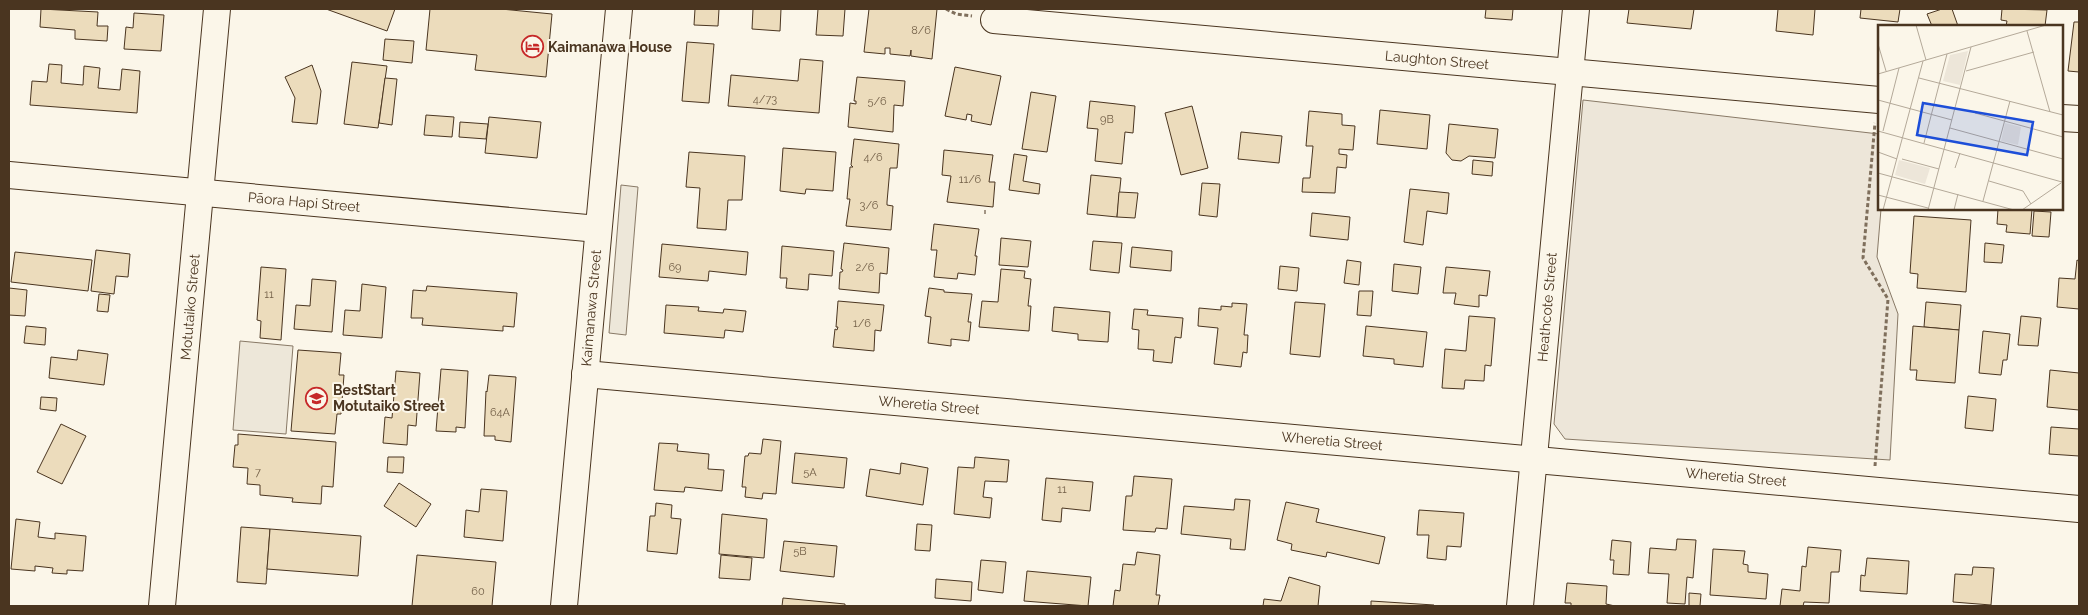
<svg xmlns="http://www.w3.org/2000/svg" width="2088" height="615" font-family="Raleway,sans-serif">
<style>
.green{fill:#ede6d9;stroke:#887966}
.parking{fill:#ede7d9;stroke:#887966}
.building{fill:#ecdcbc;stroke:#4a3520}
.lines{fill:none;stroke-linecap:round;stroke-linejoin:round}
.minor-casing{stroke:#4a3520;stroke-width:28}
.path{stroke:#7f6f5c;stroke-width:3;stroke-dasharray:4 2.5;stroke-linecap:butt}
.minor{stroke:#fbf6e9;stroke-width:26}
.fence{stroke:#4a3520;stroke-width:1;stroke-dasharray:6 2.5;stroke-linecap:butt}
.labels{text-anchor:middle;stroke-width:4;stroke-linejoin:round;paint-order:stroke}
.number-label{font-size:11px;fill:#725f47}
.poi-label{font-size:14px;font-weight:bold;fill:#4a3520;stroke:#fbf6e9;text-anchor:start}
.street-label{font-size:14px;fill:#4a3520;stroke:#fbf6e9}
.inset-road{fill:none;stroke:#b4a999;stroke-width:1}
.view{fill:#1d4ed8;fill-opacity:0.15;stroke:#1d4ed8;stroke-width:2.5}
.inset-edge{fill:none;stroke:#4a3520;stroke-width:2.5}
</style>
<rect width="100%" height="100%" fill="#fbf6e9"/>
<polygon class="green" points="1583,100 1879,134 1879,209 1881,209 1877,257 1898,314 1890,460 1565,439 1554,424"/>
<g class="parking">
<polygon points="621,185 638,187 626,335 609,333"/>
<polygon points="240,341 293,346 286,434 233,430"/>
</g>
<g class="building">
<polygon points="41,9 98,12 97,26 108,26 107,41 75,39 75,30 40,27"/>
<polygon points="326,9 395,9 387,31"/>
<polygon points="430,9 501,9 552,14 546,77 475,70 477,55 426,50"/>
<polygon points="695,9 719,9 718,26 694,25"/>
<polygon points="753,9 781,9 780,31 752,29"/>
<polygon points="818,9 845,9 843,36 816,35"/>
<polygon points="869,9 937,9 932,59 911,56 911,50 910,56 890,54 890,48 885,48 885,54 864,52"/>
<polygon points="1486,9 1513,9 1512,20 1485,18"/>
<polygon points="1629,9 1694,9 1691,29 1627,23"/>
<polygon points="1778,9 1815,9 1813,35 1776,31"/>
<polygon points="1861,9 1900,9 1898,22 1860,18"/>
<polygon points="1942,9 1952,9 1958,26 1932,26 1927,14"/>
<polygon points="2002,9 2047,10 2045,26 2006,26 2007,21 2001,20"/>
<polygon points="134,13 164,15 161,51 124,49 126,27 133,28"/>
<polygon points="2074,22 2079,22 2079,72 2068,71"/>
<polygon points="385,39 414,41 412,63 383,60"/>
<polygon points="687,42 714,44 709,103 682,101"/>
<polygon points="800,59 823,61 819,113 728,106 731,75 798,81"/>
<polygon points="352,62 387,66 378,128 344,124"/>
<polygon points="49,64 62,65 61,83 83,85 84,66 100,68 98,88 120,90 122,69 140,71 137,113 30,105 32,81 47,82"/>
<polygon points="312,65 321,91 317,124 292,122 295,98 285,77"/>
<polygon points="955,67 1001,76 991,125 971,121 972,115 967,114 966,120 945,116"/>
<polygon points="857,77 905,81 903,106 894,105 893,132 848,127 850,103 856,104 856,101 854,101"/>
<polygon points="385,78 397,79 392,125 379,123"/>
<polygon points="1031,92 1056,96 1047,152 1022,149"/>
<polygon points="1090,101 1135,106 1133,133 1125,132 1122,164 1095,161 1098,129 1087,128"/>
<polygon points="1192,106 1208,168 1181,175 1165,113"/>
<polygon points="1380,110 1430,115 1427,149 1377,144"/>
<polygon points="1309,111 1342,114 1342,125 1355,126 1353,150 1339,149 1339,154 1347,155 1346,168 1337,167 1335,193 1302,192 1303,178 1310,178 1313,146 1306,146"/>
<polygon points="426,115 454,117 452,137 424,135"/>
<polygon points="489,117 541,122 537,158 485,153"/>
<polygon points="460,122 488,124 486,139 459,137"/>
<polygon points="1449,124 1498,129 1495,158 1469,156 1461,161 1452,160 1446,153"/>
<polygon points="1241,132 1282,136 1279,163 1238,159"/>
<polygon points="854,139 899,144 897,168 890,168 887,202 887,205 893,206 891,230 846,226 850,199 847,199 850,167 853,167 851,165"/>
<polygon points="783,148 836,152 833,191 806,189 805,194 780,191"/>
<polygon points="944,150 993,155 989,182 995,182 993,207 947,202 951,176 942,175"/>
<polygon points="689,152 745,156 742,200 728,200 726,230 697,228 700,188 686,187"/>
<polygon points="1014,154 1027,156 1023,181 1040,184 1039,194 1009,190"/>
<polygon points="1473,160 1493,162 1492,176 1472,174"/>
<polygon points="1091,175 1121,178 1117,217 1087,214"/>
<polygon points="1202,183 1220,184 1217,217 1199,215"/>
<polygon points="1410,189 1449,193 1447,214 1427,211 1423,245 1404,242"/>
<polygon points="1119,192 1138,193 1135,218 1117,217"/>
<polygon points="1998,209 2032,209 2030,234 2006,232 2007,225 1997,224"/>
<polygon points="2034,211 2051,212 2049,237 2032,236"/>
<polygon points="1312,213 1350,217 1348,240 1310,236"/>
<polygon points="1914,216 1971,220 1966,292 1917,288 1918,274 1910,273"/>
<polygon points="934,224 979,229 975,256 977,256 975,275 958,273 957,279 934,277 937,250 931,250"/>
<polygon points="1001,238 1031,241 1028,267 999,265"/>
<polygon points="1093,241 1122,243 1119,273 1090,270"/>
<polygon points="844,243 889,248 887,274 880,273 879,293 839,289 840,272 842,272 843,270 841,269"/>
<polygon points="1985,243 2004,245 2002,263 1984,262"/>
<polygon points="662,244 748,252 746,275 709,271 708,281 659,277"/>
<polygon points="782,246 834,251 832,276 809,274 808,290 786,288 787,278 780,278"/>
<polygon points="1132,247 1172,251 1171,271 1130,267"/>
<polygon points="96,250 130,254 128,277 116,276 114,294 91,291"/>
<polygon points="15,252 92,260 88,291 11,282"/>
<polygon points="1347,260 1361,262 1359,285 1344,283"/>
<polygon points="2077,260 2079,261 2079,309 2057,307 2059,278 2075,279"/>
<polygon points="1394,264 1421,267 1418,294 1392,291"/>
<polygon points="1280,266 1299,268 1297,291 1278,289"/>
<polygon points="261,267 286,269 281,340 260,338 261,321 257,320"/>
<polygon points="1446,267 1490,271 1487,296 1479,295 1479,307 1454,304 1456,293 1443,293"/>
<polygon points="1001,269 1025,271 1024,278 1031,279 1028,306 1031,306 1029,331 979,327 982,301 998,302"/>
<polygon points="312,279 336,281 332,332 294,329 296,305 310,306"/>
<polygon points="362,284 386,287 382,338 343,335 345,310 360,311"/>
<polygon points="427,286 517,293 514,327 503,326 503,331 422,325 423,318 411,318 413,290 426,291"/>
<polygon points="9,288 27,290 25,316 9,315"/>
<polygon points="929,288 944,290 944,292 972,294 968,322 971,322 969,341 951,339 951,346 928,343 931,317 925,316"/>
<polygon points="1359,291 1373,291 1371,316 1357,315"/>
<polygon points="99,294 110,295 108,312 97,311"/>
<polygon points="838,301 884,305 881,331 875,330 874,351 833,347 835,329 837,330 838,327 836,327"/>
<polygon points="1295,302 1325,304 1320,357 1290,354"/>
<polygon points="1926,302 1961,305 1959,330 1924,327"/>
<polygon points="1232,303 1247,304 1244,335 1248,335 1247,353 1243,352 1241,367 1214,364 1218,328 1198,326 1199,308 1221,310 1221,306 1232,307"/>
<polygon points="666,305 699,307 698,311 723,313 724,309 746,311 743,332 725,330 724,338 664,333"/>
<polygon points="1054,307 1110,312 1108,342 1078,340 1078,334 1052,331"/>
<polygon points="1134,309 1148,310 1147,315 1183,318 1181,338 1175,337 1172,363 1153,361 1154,350 1138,349 1139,330 1132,329"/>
<polygon points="1469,316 1495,318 1491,366 1485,365 1484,381 1465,380 1464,389 1442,388 1445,349 1466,351"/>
<polygon points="2021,316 2041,318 2038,346 2018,345"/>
<polygon points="26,326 46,328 45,345 24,343"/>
<polygon points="1366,326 1427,332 1423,367 1394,364 1394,359 1363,356"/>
<polygon points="1913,326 1959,330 1955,383 1916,380 1917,370 1910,370"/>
<polygon points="1983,331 2010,334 2007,360 2003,360 2001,375 1979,373"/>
<polygon points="78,350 108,354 104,385 49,378 51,357 77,360"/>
<polygon points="298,350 341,353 339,375 344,375 341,414 337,414 335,434 291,431"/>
<polygon points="441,369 468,371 465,428 456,427 456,432 436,431"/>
<polygon points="2050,370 2079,373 2079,410 2047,407"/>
<polygon points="396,371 420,373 416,426 408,425 407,445 383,443 385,417 392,418"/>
<polygon points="489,375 516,377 511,442 495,440 495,436 484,436 486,391 487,392"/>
<polygon points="1968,396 1996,399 1993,431 1965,428"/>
<polygon points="41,397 57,398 56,411 40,409"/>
<polygon points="61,424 86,436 62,484 37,472"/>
<polygon points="2051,427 2079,429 2079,456 2049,454"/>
<polygon points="238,434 336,442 333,487 322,486 321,504 292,502 293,498 260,495 260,485 247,484 248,468 233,467 235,445 238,445"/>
<polygon points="763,439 781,441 776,494 763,493 762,499 745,497 746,487 742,487 745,456 748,456 749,453 761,454"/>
<polygon points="659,443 678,444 677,451 709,454 708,469 724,470 722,491 685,487 684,492 654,490"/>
<polygon points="795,453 847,458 844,488 792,483"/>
<polygon points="388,457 404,457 403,473 387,472"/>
<polygon points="975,457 1009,460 1007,482 985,481 983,497 992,498 990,518 954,514 958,467 974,468"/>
<polygon points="901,463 928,468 923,505 866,496 870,469 900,474"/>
<polygon points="1134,476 1172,479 1167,529 1156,528 1155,532 1123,530 1126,496 1132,496"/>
<polygon points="1046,478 1093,482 1090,511 1062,508 1061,522 1042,520"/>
<polygon points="399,483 431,504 416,527 384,506"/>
<polygon points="481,489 507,491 503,541 464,537 466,510 479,512"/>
<polygon points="1235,499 1250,500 1245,550 1230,549 1231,539 1181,534 1184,506 1234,510"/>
<polygon points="1286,502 1319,509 1316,522 1385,537 1379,564 1327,552 1326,557 1291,550 1292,544 1277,540"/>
<polygon points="656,503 672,505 671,518 681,519 677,554 647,551 650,516 655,516"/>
<polygon points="1419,510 1464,513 1461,547 1447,546 1446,560 1427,558 1429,535 1417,535"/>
<polygon points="722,514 767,519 764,558 719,554"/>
<polygon points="16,519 40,522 38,537 55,539 55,533 86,536 83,571 67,570 67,574 52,573 53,568 35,566 35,571 11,569"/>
<polygon points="917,524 932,525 930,551 915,550"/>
<polygon points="241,527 270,529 266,584 237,582"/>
<polygon points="270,529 361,536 358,576 267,569"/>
<polygon points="1677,539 1696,540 1693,578 1687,577 1685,604 1667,603 1669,574 1648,573 1650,548 1676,550"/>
<polygon points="1612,540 1631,542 1629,575 1613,574 1614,560 1610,560"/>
<polygon points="784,541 837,546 834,577 780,571"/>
<polygon points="1808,547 1841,550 1839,572 1831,572 1829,603 1804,602 1803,606 1780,606 1782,589 1800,591 1802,566 1806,567"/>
<polygon points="1713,549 1745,551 1743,564 1748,565 1748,572 1768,574 1766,599 1710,595"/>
<polygon points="1137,552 1160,555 1156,595 1160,595 1158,606 1113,606 1115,590 1120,591 1123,564 1135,565"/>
<polygon points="417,555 496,562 492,606 412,606"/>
<polygon points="721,555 752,558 750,580 719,578"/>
<polygon points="1867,558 1909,561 1907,594 1860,591 1861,575 1865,576"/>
<polygon points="981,560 1006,562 1003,593 978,590"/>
<polygon points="1973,567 1994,568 1991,605 1953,602 1955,574 1972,575"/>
<polygon points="1027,571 1091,577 1088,606 1024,601"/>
<polygon points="1289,577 1320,586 1318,606 1263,606 1264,599 1281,601"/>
<polygon points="936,579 972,582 971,601 935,598"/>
<polygon points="1567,583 1607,586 1606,604 1615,606 1571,606 1571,603 1565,603"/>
<polygon points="1689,593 1701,594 1700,606 1689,606"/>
<polygon points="783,598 845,604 845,606 782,606"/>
<polygon points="1371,601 1434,605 1434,606 1371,606"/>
</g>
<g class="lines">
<defs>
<g id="minor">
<polyline points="994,20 1879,100"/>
<polyline points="2062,118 2079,119"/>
<polyline points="9,175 598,229"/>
<polyline points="585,374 2079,509"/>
<polyline points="162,606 217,9"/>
<polyline points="564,606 619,9"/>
<polyline points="1520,606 1576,9"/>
</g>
</defs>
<use href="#minor" class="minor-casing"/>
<g class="path">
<polyline points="946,9 956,14 972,16"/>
<polyline points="1875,466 1888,299 1863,258 1875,123"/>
</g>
<use href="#minor" class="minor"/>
<polyline class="fence" points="985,214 985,210"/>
</g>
<defs>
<symbol id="hotel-ring" viewBox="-11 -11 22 22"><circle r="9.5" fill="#fbf6e9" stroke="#c62828" stroke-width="1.5"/><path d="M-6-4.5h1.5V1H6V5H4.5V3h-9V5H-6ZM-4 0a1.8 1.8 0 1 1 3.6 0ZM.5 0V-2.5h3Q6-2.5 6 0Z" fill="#c62828"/></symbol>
<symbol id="school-ring" viewBox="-11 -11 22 22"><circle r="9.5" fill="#fbf6e9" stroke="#c62828" stroke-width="1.5"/><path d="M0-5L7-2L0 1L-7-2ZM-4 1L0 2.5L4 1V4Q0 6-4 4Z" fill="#c62828"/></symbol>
</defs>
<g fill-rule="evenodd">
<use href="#hotel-ring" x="520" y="34" width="25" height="25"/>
<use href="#school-ring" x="304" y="386" width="25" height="25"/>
</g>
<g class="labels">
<g class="number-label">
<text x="921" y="34">8/6</text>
<text x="765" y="103">4/73</text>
<text x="877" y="105">5/6</text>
<text x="1107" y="123">9B</text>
<text x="873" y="161">4/6</text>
<text x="970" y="183">11/6</text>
<text x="869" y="209">3/6</text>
<text x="675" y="271">69</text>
<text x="865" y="271">2/6</text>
<text x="269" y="298">11</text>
<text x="862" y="327">1/6</text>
<text x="500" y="416">64A</text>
<text x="258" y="476">7</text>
<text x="810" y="476">5A</text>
<text x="1062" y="493">11</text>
<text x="800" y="555">5B</text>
<text x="478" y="595">60</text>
</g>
<g class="poi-label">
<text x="548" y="52">Kaimanawa House</text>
<text x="333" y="395">BestStart<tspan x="333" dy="16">Motutaiko Street</tspan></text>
</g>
<g class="street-label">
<text transform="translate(1437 60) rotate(5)" y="5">Laughton Street</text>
<text transform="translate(304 202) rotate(5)" y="5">Pāora Hapi Street</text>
<text transform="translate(190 307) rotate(-85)" y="5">Motutaiko Street</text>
<text transform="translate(1547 307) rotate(-85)" y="5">Heathcote Street</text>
<text transform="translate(591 308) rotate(-85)" y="5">Kaimanawa Street</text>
<text transform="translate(929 405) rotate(5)" y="5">Wheretia Street</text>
<text transform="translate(1332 441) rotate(5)" y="5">Wheretia Street</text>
<text transform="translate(1736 477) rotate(5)" y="5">Wheretia Street</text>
</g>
</g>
<g transform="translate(1878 25)">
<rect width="185" height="185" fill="#fbf6e9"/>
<path d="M90 26 82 60 65 56 72 30ZM127 98 143 102 140 120 123 116ZM21 135 52 143 47 159 17 150Z" fill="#ede6d9"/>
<path class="inset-road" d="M38 0 48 35M149 6 172 87M0 19 8 46M88 46 156 27M0 49 168 0M41 53 185 90V95M0 75 74 95M97 88 185 112M72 103 185 134M0 106 184 157M5 106 21 43M46 118 69 29M0 127 19 134M24 134 61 144M77 143 82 128M0 148 136 185M111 156 145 166 153 179M0 170 50 183M105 176 132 76M5 185 45 36M50 185 93 22M76 185 80 169M144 185 183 158"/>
<path class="view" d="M45 78 155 97 149 130 39 110Z"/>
<rect width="185" height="185" class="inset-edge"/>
</g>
<rect width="2088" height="615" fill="none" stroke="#4a3520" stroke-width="20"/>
</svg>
